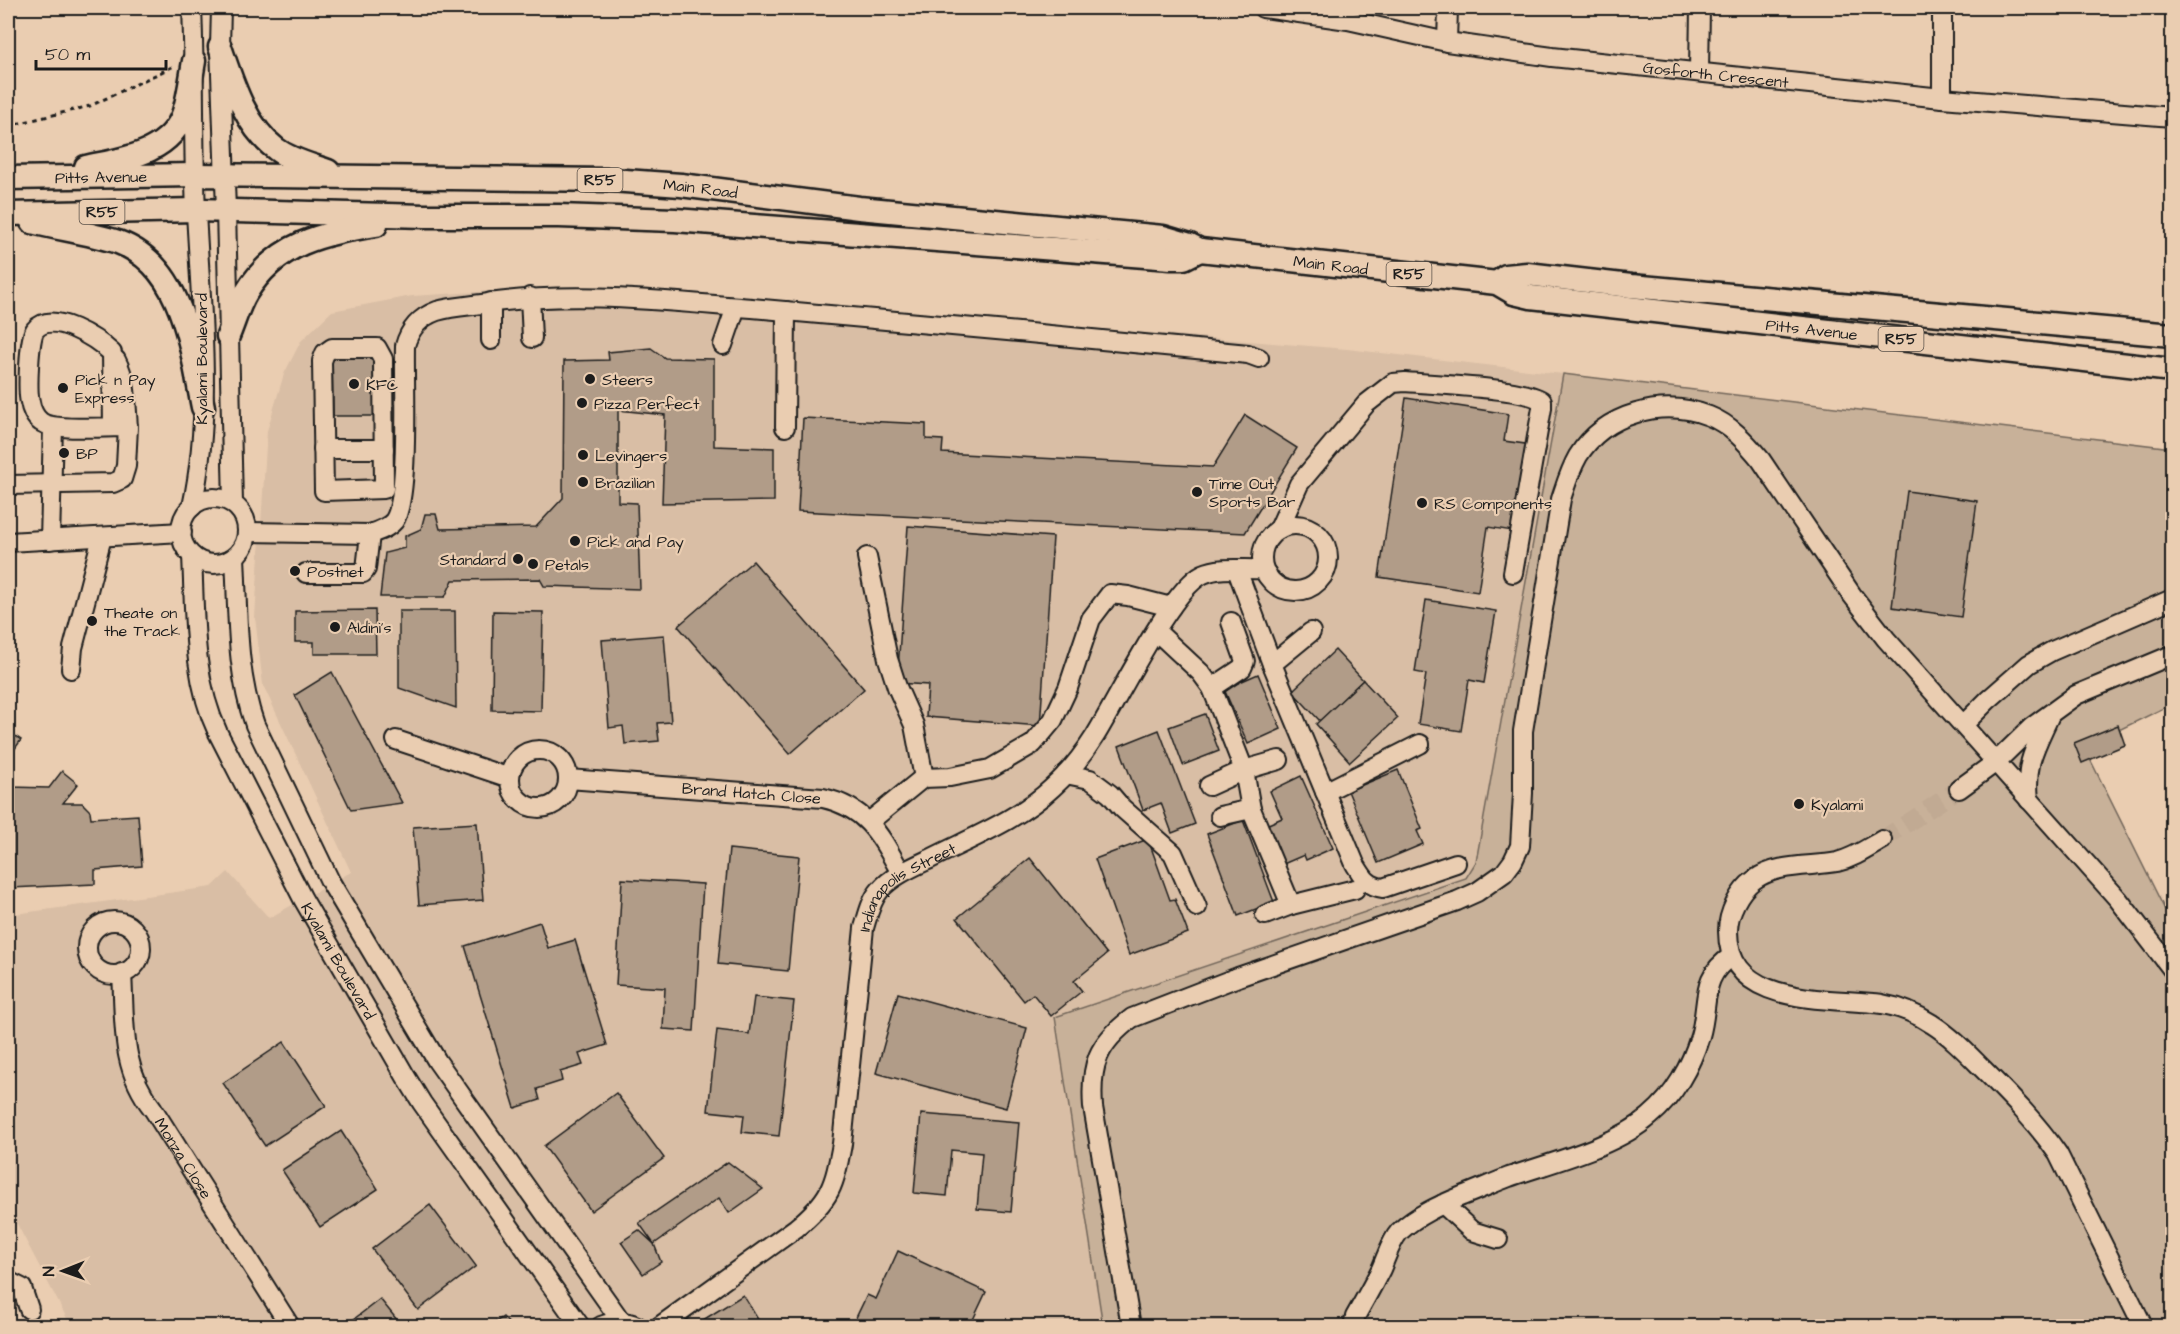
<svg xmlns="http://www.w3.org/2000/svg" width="2180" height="1334" font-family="'Architects Daughter',sans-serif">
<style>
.built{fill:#d9bea5}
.green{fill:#c8b199;stroke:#72665a;stroke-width:1.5}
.building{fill:#b19c88;stroke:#1c1c1c;stroke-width:1.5}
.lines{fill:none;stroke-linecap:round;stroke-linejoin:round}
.minor-tunnel{stroke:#c1aa93;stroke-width:18;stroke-dasharray:18 9;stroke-linecap:butt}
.minor-casing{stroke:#1c1c1c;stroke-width:22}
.major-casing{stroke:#1c1c1c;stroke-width:27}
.path{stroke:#1c1c1c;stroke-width:3;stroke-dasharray:4.5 4.5;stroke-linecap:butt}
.minor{stroke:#eacdb1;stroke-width:18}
.major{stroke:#eacdb1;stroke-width:22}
.poi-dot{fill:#1c1c1c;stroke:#eacdb1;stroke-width:2}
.labels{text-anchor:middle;stroke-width:4.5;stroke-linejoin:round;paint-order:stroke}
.shield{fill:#eacdb1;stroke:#5a5149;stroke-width:1.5}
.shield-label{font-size:15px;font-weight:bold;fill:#1c1c1c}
.street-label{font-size:16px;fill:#1c1c1c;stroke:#eacdb1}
.poi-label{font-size:16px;fill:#1c1c1c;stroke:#eacdb1;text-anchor:start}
</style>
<rect width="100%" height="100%" fill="#eacdb1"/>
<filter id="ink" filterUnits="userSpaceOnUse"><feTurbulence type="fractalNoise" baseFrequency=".0167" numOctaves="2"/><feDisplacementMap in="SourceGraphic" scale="12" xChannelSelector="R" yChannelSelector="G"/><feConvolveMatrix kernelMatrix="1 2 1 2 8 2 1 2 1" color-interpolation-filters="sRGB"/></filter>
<g filter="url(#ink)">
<polygon class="built" points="571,286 1347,349 1563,374 1476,862 1466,878 1055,1017 1103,1326 71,1326 8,1207 8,915 212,887 228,872 269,918 351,872 263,685 255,617 267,431 284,374 301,341 332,311 412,296"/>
<polygon class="green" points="1563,374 2172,448 2172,704 2084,747 2172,924 2172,1326 1103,1326 1055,1017 1466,878 1476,862"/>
<g class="building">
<polygon points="651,348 665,358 714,359 714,446 774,448 774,501 662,503 665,415 618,410 618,502 637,503 640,589 544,586 540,579 453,580 445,597 380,597 385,553 405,548 405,536 421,529 425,514 436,514 440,529 536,527 563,498 564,361 609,360 608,352"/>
<polygon points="375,351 376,416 333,416 332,352"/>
<polygon points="1406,398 1508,414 1504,441 1532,445 1519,532 1488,527 1478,592 1379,577"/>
<polygon points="1245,415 1297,448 1245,533 798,511 803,418 926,424 926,439 943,440 942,453 1213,467"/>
<polygon points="1907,491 1977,501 1961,617 1892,607"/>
<polygon points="908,526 1053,537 1040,726 926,717 928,685 897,683"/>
<polygon points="753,561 864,689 790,754 678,626"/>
<polygon points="1426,600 1496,611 1484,683 1469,680 1461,731 1418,724 1426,674 1415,672"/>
<polygon points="375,610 376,654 314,654 314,642 295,642 295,611"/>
<polygon points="399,611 455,611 456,708 399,688"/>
<polygon points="493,611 543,612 541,711 492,710"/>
<polygon points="664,635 671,722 657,723 659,741 625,744 623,726 609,728 602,640"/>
<polygon points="1335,650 1363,680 1320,721 1292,691"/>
<polygon points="332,672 402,803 351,810 295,695"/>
<polygon points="1258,674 1281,729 1248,744 1224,689"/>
<polygon points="1363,680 1398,718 1350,762 1316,724"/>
<polygon points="1205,714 1219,751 1183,765 1169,727"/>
<polygon points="2118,725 2125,745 2082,763 2074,743"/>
<polygon points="1159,730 1195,824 1172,833 1161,803 1143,810 1119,746"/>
<polygon points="8,731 21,740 9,757 11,787 49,788 62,771 78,784 63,803 82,803 90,811 91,818 138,815 142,866 95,870 95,884 11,888 10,874 8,874"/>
<polygon points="1398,770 1422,829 1417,831 1423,844 1378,863 1348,791"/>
<polygon points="1301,776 1333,848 1306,860 1304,855 1281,865 1264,826 1282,818 1270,791"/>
<polygon points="1243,820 1274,902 1238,916 1207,834"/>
<polygon points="477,823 483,900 419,905 413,827"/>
<polygon points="1148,839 1170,900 1175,899 1188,933 1129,955 1095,859"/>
<polygon points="729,849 799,856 788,971 718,964"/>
<polygon points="1030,858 1107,954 1074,981 1082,991 1051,1016 1033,994 1024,1001 957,918"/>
<polygon points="622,879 703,884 694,1031 663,1029 665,988 616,985"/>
<polygon points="540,922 548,948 575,940 607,1045 579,1054 583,1065 560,1072 562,1081 537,1089 540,1100 515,1108 465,946"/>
<polygon points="898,993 1027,1028 1006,1108 876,1073"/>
<polygon points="754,997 794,1001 779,1136 742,1132 744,1115 708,1111 717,1030 749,1034"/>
<polygon points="284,1042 326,1106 265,1146 223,1083"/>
<polygon points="616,1093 664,1158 591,1211 544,1146"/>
<polygon points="921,1114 1019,1122 1011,1212 977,1209 982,1153 951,1150 947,1196 914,1193"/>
<polygon points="341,1131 378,1189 320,1227 282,1170"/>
<polygon points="728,1162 763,1189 729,1213 719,1198 654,1244 639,1223"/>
<polygon points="430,1205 476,1266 418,1310 372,1249"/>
<polygon points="639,1230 654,1244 661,1262 643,1274 621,1242"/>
<polygon points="898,1251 986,1292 970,1326 955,1324 954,1326 852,1326 867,1295 876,1299"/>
<polygon points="743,1295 762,1326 707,1326 703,1320"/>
<polygon points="380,1299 402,1326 345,1326"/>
<polygon points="503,1317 511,1326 490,1326"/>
</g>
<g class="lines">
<polyline class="minor-tunnel" points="1882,840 1959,789"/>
<defs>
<g id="minor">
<polyline points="221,8 220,47 226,210 233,503"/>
<path id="s1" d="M1263 8 1348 20 1447 42 1552 57 1942 98 2172 117"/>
<polyline points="1942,8 1942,98"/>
<polyline points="1447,42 1448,8"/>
<polyline points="1699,72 1700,8"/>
<polyline points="530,297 532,338"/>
<polyline points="491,302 491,340"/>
<polyline points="723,345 736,307"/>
<polygon points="332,348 377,348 383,359 384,489 324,491 322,361 325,353"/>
<path d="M116 360C127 381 126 403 128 427"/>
<polyline points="785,427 786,311"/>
<polyline points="323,449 384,449"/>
<path d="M8 485 113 483 122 479 126 466 128 427C110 427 53 431 41 422 35 418 31 409 30 402 27 391 29 337 35 330 52 309 97 339 112 353L113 427"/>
<circle cx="214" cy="531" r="33"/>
<path d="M192 507C213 410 201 310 196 212 193 144 195 76 192 8"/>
<circle cx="1295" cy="558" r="33"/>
<path d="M1279 529 1299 484 1366 404 1393 383 1405 382C1429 384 1528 388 1542 401V408L1513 573"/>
<path d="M248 532 370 534C379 531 388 528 394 521 410 498 404 380 405 346 409 330 420 317 437 311 451 307 467 306 482 304 572 290 662 301 752 308 917 322 1083 338 1248 354L1259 358"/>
<polyline points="50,540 53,427"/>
<polyline points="8,542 182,532"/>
<path id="s2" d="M192 556C195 615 192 678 218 733L303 899 406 1077 422 1103 580 1326"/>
<path d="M235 557C238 614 236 672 255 725L331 883 437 1061 621 1321"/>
<polyline points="867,557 888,659 897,687 914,725 924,778"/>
<path d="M1237 570 1272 664 1355 864C1363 877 1367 886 1383 888L1456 863"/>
<polyline points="306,573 363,573 366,569 370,534"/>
<polyline points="1156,631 1201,673 1212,688 1244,770 1251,809 1291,905 1355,889"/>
<polyline points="1272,664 1311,632"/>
<polyline points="71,669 73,648 102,537"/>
<polyline points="1212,688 1242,668 1245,661 1231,622"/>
<polyline points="1963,725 1988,700 2029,664 2052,651 2172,599"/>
<polyline points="396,740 510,778"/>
<circle cx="539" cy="779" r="29"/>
<polyline points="1066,774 1090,779 1110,794 1122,808 1173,853 1197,907"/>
<path id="s3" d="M568 779 823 798C868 808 881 837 901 873"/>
<polyline points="1209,786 1244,770 1279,760"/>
<polyline points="1959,789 1996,762 2032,727 2076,695 2172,655"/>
<polyline points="1325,792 1420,744"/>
<path d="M2029 800C2025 763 2034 750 2049 717"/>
<polyline points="1220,816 1251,809"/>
<polyline points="869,822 923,778 950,777 990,769 1033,744 1053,720 1068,688 1091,619 1110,594 1128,596 1171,607"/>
<path d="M1882 840C1868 848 1854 858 1837 862 1811 867 1777 863 1754 880 1739 891 1728 913 1728 931 1728 1008 1829 997 1882 1004 1899 1007 1917 1014 1932 1024 1951 1036 1967 1053 1983 1069 2010 1096 2036 1122 2058 1154L2143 1326"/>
<polyline points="1265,915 1291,905"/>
<circle cx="114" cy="948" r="27"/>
<path id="s4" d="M122 973C125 1023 120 1068 153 1109L290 1326"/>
<polyline points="1443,1204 1472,1231 1498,1239"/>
<polyline points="8,1281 22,1288 29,1309"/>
<path d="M601 1326C614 1321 625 1320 637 1326"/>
<path id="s5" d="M660 1326 796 1228C831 1199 834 1187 842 1144L864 928C868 915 871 900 880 890 892 876 913 867 930 859 971 838 1018 820 1052 788 1069 773 1083 755 1095 736 1117 701 1171 589 1203 574 1221 566 1243 570 1262 569L1267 574"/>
<path d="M1131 1326 1093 1107C1090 1065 1097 1044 1132 1018L1238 977 1457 901 1477 892 1504 873 1513 861 1520 846 1523 793V731L1561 499C1566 484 1570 470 1578 456 1605 413 1662 398 1709 416 1730 424 1747 443 1761 460L1852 595 1886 639 2118 899 2172 969"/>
<path d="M1353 1326 1355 1317C1364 1301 1373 1285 1381 1269 1386 1258 1391 1241 1399 1232 1417 1215 1440 1205 1462 1196 1478 1190 1493 1183 1509 1177 1552 1162 1615 1147 1650 1116 1674 1096 1691 1066 1700 1036 1710 1002 1699 977 1732 956"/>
</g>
<g id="major">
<path d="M220 47C232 82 245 126 276 149 290 160 311 165 328 171"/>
<path d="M86 167C122 159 171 154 184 112 189 96 191 78 194 61"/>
<path id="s6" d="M8 178 195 175 611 180 681 185 859 208 1163 237 1190 245 1200 250 1497 283 1514 293 1531 297 2172 370"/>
<polyline points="8,214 196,210 425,216 559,216 675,220 1171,258 1184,258 1200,250"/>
<path d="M32 222C60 229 90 233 118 242 184 266 191 349 203 407"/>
<polyline points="1497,283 1506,276 1527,274 1631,286 2172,335"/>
<path d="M228 336C234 322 238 306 246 293 277 242 322 234 376 225"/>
</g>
</defs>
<use href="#minor" class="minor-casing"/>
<use href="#major" class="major-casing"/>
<polyline class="path" points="8,126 90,106 174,66"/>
<use href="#minor" class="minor"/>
<use href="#major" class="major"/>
</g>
</g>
<g class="poi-dot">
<circle cx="590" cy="379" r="6"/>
<circle cx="354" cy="384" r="6"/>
<circle cx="63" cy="388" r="6"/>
<circle cx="582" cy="403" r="6"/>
<circle cx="64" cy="453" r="6"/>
<circle cx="583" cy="455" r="6"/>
<circle cx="583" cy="482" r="6"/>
<circle cx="1197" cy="492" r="6"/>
<circle cx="1422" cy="503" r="6"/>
<circle cx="575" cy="541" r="6"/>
<circle cx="518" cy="559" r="6"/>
<circle cx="533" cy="564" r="6"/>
<circle cx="295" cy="571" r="6"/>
<circle cx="92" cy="621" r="6"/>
<circle cx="335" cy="627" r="6"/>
<circle cx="1799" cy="804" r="6"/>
</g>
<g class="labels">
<g class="shield">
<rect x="577.5" y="168" width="45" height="24" rx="4.5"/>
<rect x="79.5" y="200" width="45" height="24" rx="4.5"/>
<rect x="1386.5" y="262" width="45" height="24" rx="4.5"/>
<rect x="1878.5" y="327" width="45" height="24" rx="4.5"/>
</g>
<g class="shield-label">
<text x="600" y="185">R55</text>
<text x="102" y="217">R55</text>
<text x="1409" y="279">R55</text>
<text x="1901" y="344">R55</text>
</g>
<g class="street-label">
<text dy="6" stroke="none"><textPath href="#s1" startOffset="458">Gosforth Crescent</textPath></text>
<text dy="6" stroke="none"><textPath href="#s6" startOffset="93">Pitts Avenue</textPath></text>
<text dy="6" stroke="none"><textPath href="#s6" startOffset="693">Main Road</textPath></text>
<text dy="6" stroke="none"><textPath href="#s6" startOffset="1329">Main Road</textPath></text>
<text dy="6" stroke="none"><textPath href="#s6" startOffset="1816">Pitts Avenue</textPath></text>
<text transform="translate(201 359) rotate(-90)" y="6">Kyalami Boulevard</text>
<text dy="6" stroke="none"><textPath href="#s3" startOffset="184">Brand Hatch Close</textPath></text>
<text dy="6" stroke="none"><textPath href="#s5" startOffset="546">Indianapolis Street</textPath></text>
<text dy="6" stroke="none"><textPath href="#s2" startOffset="438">Kyalami Boulevard</textPath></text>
<text dy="6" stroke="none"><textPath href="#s4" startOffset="200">Monza Close</textPath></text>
</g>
<g class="poi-label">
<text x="75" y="385">Pick n Pay<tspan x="75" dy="18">Express</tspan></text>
<text x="602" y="385">Steers</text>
<text x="366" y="390">KFC</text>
<text x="594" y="409">Pizza Perfect</text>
<text x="76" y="459">BP</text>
<text x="595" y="461">Levingers</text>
<text x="595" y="488">Brazilian</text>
<text x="1209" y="489">Time Out<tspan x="1209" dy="18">Sports Bar</tspan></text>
<text x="1434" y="509">RS Components</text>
<text x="587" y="547">Pick and Pay</text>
<text x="506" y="565" text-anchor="end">Standard</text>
<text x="545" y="570">Petals</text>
<text x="307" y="577">Postnet</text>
<text x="104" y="618">Theate on<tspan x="104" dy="18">the Track</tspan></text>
<text x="347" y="633">Aldini's</text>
<text x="1811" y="810">Kyalami</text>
</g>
</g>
<rect width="2180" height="1334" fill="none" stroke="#eacdb1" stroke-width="30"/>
<rect x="15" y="15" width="2150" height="1304" fill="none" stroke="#1c1c1c" stroke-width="2" filter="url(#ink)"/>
<g transform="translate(63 1271) rotate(269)" stroke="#eacdb1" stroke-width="4.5" paint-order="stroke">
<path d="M0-4.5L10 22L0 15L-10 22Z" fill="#1c1c1c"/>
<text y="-9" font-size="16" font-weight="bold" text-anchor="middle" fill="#1c1c1c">N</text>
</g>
<path d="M36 60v9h130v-9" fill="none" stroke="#1c1c1c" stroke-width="3"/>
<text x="45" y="60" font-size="18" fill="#1c1c1c" stroke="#eacdb1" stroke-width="4.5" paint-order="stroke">50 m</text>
</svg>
